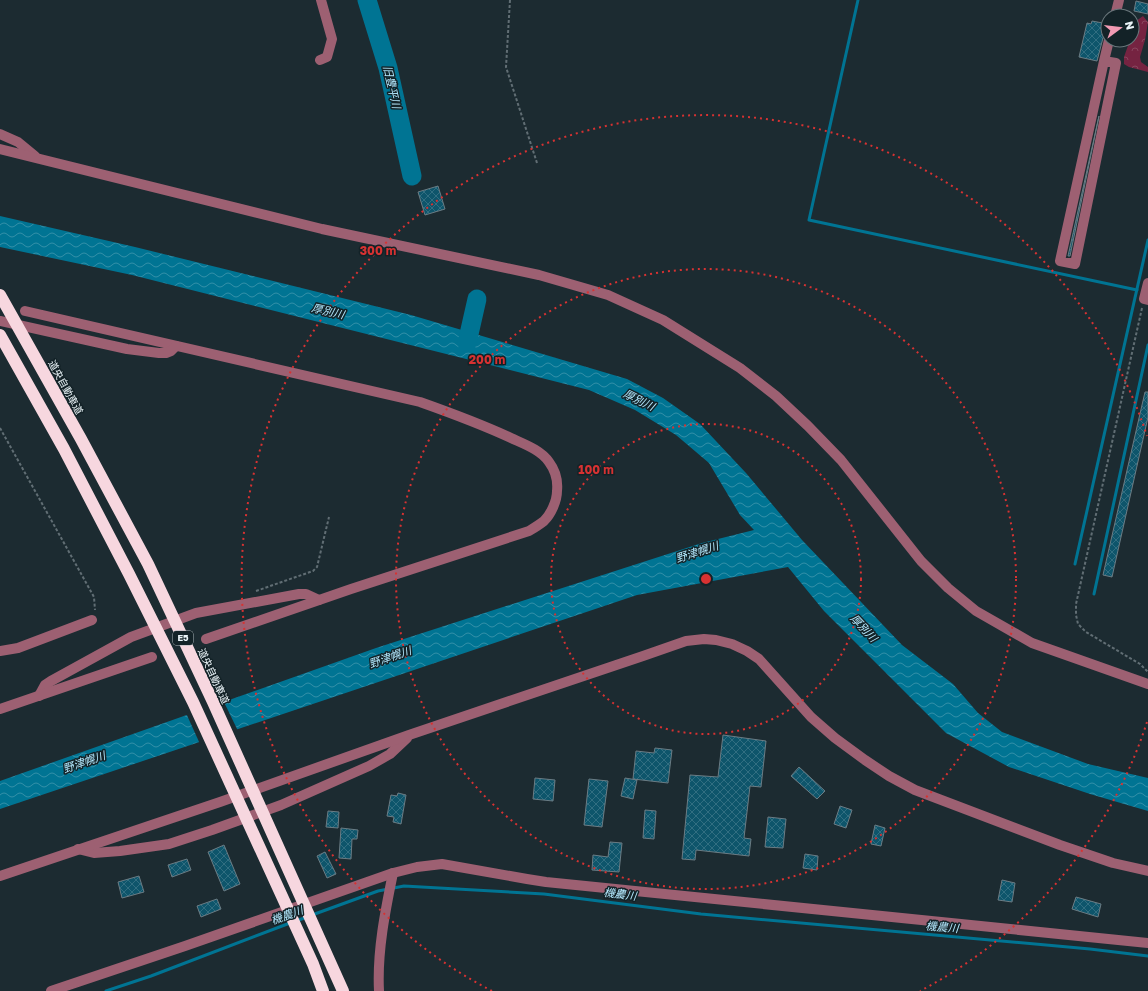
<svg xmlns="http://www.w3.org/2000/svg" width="1148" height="991" font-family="'Golos Text','Noto Sans JP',sans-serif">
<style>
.forest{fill:url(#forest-crowns)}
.water{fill:url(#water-waves)}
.pier{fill:#1c2b31}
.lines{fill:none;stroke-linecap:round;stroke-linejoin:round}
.stream{stroke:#007493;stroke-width:3}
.river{stroke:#007493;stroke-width:19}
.building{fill:url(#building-cross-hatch);stroke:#6b7c84}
.path{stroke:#616e74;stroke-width:2;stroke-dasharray:3 2;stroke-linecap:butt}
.minor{stroke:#9d6072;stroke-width:10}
.highway{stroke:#f7d7df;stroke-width:12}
.ring{fill:none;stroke:#d73232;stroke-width:2;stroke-dasharray:2 4}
.labels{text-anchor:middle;stroke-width:3;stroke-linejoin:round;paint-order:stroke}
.shield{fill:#132227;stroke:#aab5b9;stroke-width:1}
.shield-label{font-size:9px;font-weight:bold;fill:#eaf4f8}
.street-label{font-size:10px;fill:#eaf4f8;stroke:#132227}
.water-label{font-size:11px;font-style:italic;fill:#b4e9fe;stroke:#132227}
.centre{fill:#d73232;stroke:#132227;stroke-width:2}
.ring-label{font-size:12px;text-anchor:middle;font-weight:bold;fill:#d73232;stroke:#132227;stroke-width:3;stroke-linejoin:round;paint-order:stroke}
</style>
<defs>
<pattern id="forest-crowns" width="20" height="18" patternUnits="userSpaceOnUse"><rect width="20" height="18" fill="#752341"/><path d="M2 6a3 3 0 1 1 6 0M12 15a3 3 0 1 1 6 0" fill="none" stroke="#89445d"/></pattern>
<pattern id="water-waves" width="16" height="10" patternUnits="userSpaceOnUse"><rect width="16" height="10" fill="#007493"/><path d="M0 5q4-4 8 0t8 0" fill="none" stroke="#328fa8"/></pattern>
<pattern id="building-cross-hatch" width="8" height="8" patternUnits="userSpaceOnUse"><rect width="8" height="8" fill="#0e556b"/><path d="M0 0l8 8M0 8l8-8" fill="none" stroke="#316e81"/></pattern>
</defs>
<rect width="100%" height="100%" fill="#1c2b31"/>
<polygon class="forest" points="1143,16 1148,22 1145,40 1140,57 1141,62 1148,67 1148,72 1129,67 1124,64 1124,57 1130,40 1132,40 1132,24"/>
<polygon class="water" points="0,216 135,247 411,315 627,379 663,398 700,424 746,473 802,540 902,645 953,684 978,713 1002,732 1088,764 1148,778 1148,811 1090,794 1009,767 946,733 824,611 788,567 637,595 0,809 0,781 376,648 702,543 754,530 740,515 709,463 676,435 635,410 589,390 132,275 0,247"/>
<polygon class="pier" points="223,700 238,731 200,744 186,713"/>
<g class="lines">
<g class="stream">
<polyline points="858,0 809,220 1137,290"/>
<polyline points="1075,564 1148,240"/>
<polyline points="1094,594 1148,345"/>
<polyline points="312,915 378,891 404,886 544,894 701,914 1090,949 1148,956"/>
<polyline points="296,921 307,917"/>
<polyline points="106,991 151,976 290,923"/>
</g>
<g class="river">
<polyline points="367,0 388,68 412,176"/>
<polyline points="467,343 477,299"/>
</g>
</g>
<g class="building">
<polygon points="1136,1 1148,4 1148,14 1134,11"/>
<polygon points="1092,21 1108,24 1106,34 1103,38 1097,61 1079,57 1087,23 1091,24"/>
<polygon points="1099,116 1070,256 1068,256"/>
<polygon points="438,186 445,209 425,215 418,192"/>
<polygon points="1145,392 1148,392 1148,417 1112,577 1103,575"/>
<polygon points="723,735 766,741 761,787 750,786 744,838 751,839 749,856 696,850 695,860 682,859 690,775 718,777"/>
<polygon points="655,748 672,750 668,783 633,779 636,751 654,753"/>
<polygon points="799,767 825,791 817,799 791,776"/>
<polygon points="535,778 555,780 553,801 533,799"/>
<polygon points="625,778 637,780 633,799 621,796"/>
<polygon points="589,779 608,781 602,827 584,825"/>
<polygon points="398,793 406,795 401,824 393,822 394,817 387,816 391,795 397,796"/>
<polygon points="840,806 852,810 846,828 834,824"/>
<polygon points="645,810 656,811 654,839 643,838"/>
<polygon points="328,811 339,812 338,828 326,827"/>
<polygon points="768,817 786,819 783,848 765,847"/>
<polygon points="875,825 885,828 881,846 871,844"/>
<polygon points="341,828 358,830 357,839 352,839 351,859 339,858"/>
<polygon points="610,842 622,843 619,872 592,870 593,855 608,857"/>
<polygon points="224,845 240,884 224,891 208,852"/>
<polygon points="325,852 336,874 327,878 317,856"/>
<polygon points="805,854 818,856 817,870 803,868"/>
<polygon points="187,859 191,870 172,877 168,865"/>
<polygon points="139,876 144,892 122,898 118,882"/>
<polygon points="1002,880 1015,883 1012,902 998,900"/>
<polygon points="1076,897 1101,904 1098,917 1072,909"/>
<polygon points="217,899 221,909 201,917 197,906"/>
</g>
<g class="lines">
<g class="path">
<polyline points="510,0 506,67 537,163"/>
<polyline points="1142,308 1076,604 1076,615 1078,624 1086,632 1140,664 1148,672"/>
<polyline points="0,428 94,597 95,610"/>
<polyline points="256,591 313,571 317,567 329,517"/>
</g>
<g class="minor">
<polyline points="1115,16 1119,0"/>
<polyline points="320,60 327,57 332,39 321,0"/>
<polyline points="1104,61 1116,63 1075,264 1060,261 1104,61 1109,40"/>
<polyline points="0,134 18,142 35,156"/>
<polyline points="0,149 322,229 539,275 608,295 663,320 740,368 776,396 808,426 841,460 921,561 948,588 976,611 1032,643 1148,684"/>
<polyline points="1148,283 1144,299 1148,300"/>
<path d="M25 311 420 402C451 413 481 424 511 438 524 444 541 450 549 462 555 470 558 481 557 491 557 501 551 514 544 521 539 525 534 528 529 531L351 589 206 639"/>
<polyline points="0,321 127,349 159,353 166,353 171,351 176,346"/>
<polyline points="0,651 18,648 92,620"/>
<polyline points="39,696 45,685 51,681 131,637 196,613 299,594 306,594 319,600"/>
<polyline points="0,709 152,657"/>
<polyline points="78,849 94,853 120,851 169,844 212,830 281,805 369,766 390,754 407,738"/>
<polyline points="0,876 220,802 409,735 643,656 686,641 704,639 716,640 732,644 747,651 759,659 811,717 835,738 865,760 889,776 915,790 1060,845 1113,863 1148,871"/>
<polyline points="51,991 185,946 393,873 417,867 442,864 527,879 546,882 1148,943"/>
<path d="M379 991C377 952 385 912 393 873"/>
</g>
<g class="highway">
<polyline points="0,295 81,439 148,564 213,702 343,991"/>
<polyline points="0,335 64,449 129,574 193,702 313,964 323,991"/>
</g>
</g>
<g class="ring">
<circle cx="706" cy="579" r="155"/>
<circle cx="706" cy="579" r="310"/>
<path d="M1147 722A464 464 0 0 1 920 991M492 991A464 464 0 1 1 1147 436"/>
</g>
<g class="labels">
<rect class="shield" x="173" y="631" width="20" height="14" rx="3"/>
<g class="shield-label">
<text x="183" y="641">E5</text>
</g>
<g class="street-label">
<text transform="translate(66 387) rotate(61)" y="4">道央自動車道</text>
<text transform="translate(214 676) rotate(65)" y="4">道央自動車道</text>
</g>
<g class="water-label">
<text transform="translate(392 87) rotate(77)" y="4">旧豊平川</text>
<text transform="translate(328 311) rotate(13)" y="4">厚別川</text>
<text transform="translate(639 400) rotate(26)" y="4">厚別川</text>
<text transform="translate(697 552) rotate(-18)" y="4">野津幌川</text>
<text transform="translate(864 628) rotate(47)" y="4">厚別川</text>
<text transform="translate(390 657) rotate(-19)" y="4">野津幌川</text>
<text transform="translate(84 762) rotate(-19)" y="4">野津幌川</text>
<text transform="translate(620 894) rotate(7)" y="4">機農川</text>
<text transform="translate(287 915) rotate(-20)" y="4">機農川</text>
<text transform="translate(942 927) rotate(5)" y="4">機農川</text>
</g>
</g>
<circle cx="706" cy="579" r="6" class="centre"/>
<g class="ring-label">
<text x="378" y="255">300 m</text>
<text x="487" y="364">200 m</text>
<text x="596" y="474">100 m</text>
</g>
<g transform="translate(1120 28) rotate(75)"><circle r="19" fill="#132227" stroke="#69767b"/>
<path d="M0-3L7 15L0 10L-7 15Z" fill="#f19ab3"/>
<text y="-6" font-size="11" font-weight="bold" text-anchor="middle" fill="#eaf4f8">N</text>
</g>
</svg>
